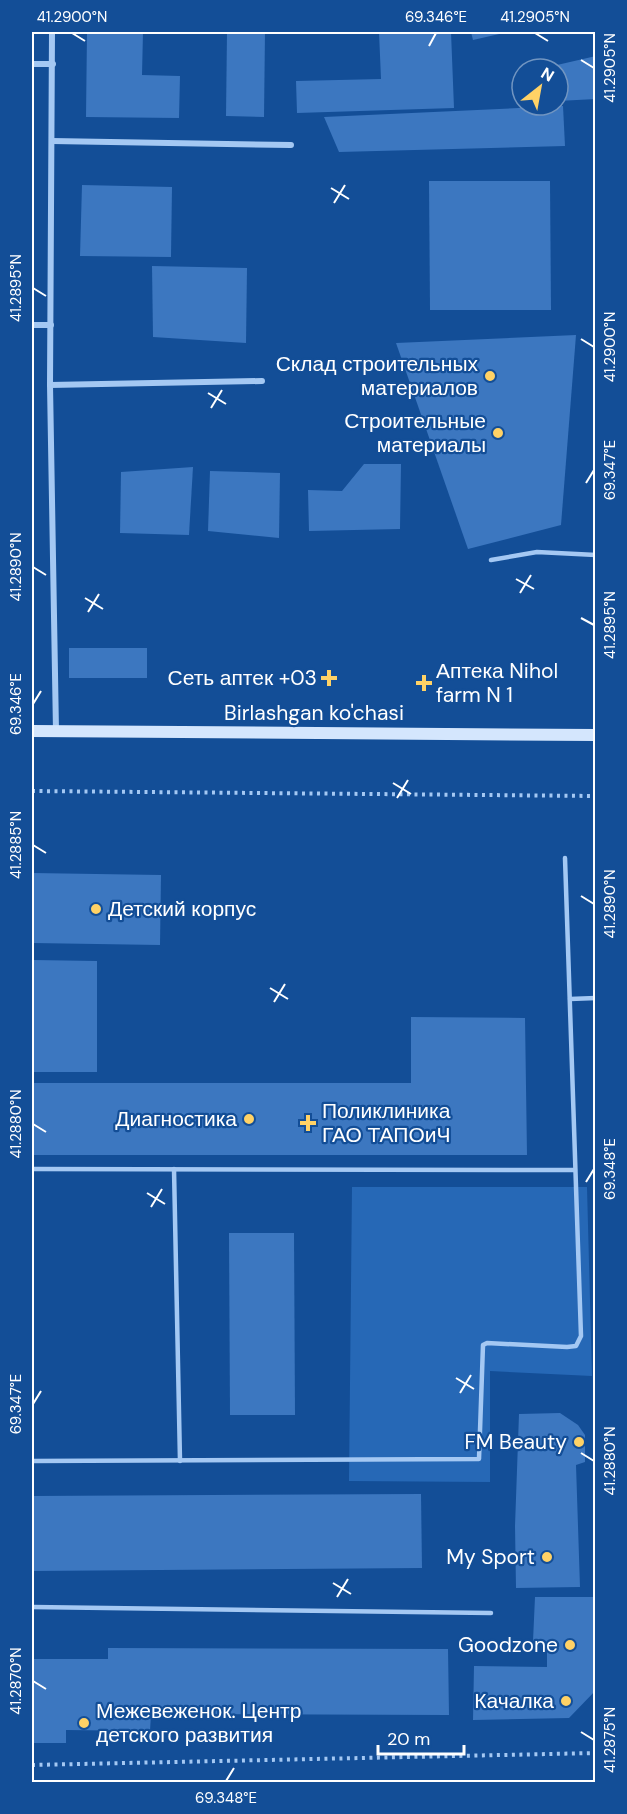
<svg xmlns="http://www.w3.org/2000/svg" width="627" height="1814" font-family="'DM Sans',sans-serif">
<style>
.green{fill:#2668b6}
.building{fill:#3c77c0}
.lines{fill:none;stroke-linecap:round;stroke-linejoin:round}
.path{stroke:#a4c8f3;stroke-width:4;stroke-dasharray:3 4.5;stroke-linecap:butt}
.service{stroke:#a4c8f3;stroke-width:4.5}
.minor{stroke:#a4c8f3;stroke-width:6}
.secondary{stroke:#d4e6fd;stroke-width:12}
.ticks{fill:none;stroke:#fff;stroke-width:2}
.poi-dot{fill:#ffd266;stroke:#134e97;stroke-width:2}
.labels{text-anchor:middle;stroke-width:4.5;stroke-linejoin:round;paint-order:stroke}
.poi-label{font-size:21px;fill:#fff;stroke:#134e97;text-anchor:end}
.street-label{font-size:21px;fill:#fff;stroke:#134e97}
.neatline{fill:none;stroke:#fff;stroke-width:2}
.ticks-label{font-size:15px;text-anchor:middle;fill:#fff}
</style>
<rect width="100%" height="100%" fill="#134e97"/>
<polygon class="green" points="352,1187 587,1187 592,1376 490,1371 490,1482 349,1481"/>
<g class="building">
<polygon points="87,32 143,32 142,75 180,76 179,118 86,117"/>
<polygon points="227,32 265,32 264,117 226,116"/>
<polygon points="379,32 451,32 454,108 297,113 296,81 381,79"/>
<polygon points="471,32 508,32 473,40"/>
<polygon points="596,56 596,99 558,101 558,69 544,68"/>
<polygon points="563,106 565,146 339,152 324,117"/>
<polygon points="429,181 550,181 551,310 430,310"/>
<polygon points="82,185 172,187 171,257 80,256"/>
<polygon points="152,266 247,268 246,343 153,337"/>
<polygon points="576,335 561,525 468,549 396,343"/>
<polygon points="364,464 401,464 400,529 309,531 308,490 342,491"/>
<polygon points="193,467 189,535 120,533 121,472"/>
<polygon points="210,471 280,473 279,538 208,531"/>
<rect x="69" y="648" width="78" height="30"/>
<polygon points="32,873 161,875 160,945 32,943"/>
<polygon points="33,960 97,961 97,1072 33,1072"/>
<polygon points="411,1017 525,1018 527,1155 33,1155 33,1083 411,1083"/>
<polygon points="229,1233 294,1233 295,1415 230,1415"/>
<polygon points="560,1413 578,1425 585,1435 585,1462 576,1465 580,1587 516,1588 515,1526 519,1414"/>
<polygon points="421,1494 422,1568 32,1571 32,1496"/>
<polygon points="535,1597 596,1597 596,1690 569,1718 473,1720 474,1666 547,1667 547,1643 533,1641"/>
<polygon points="108,1648 448,1649 449,1715 151,1714 150,1731 66,1730 66,1743 32,1743 32,1659 108,1659"/>
</g>
<g class="lines">
<g class="path">
<polyline points="32,791 596,796"/>
<polyline points="32,1765 596,1753"/>
</g>
<g class="service">
<polyline points="491,560 537,552 596,555"/>
<polyline points="570,999 596,998"/>
<polyline points="32,1169 575,1170"/>
<polyline points="174,1169 180,1461"/>
<polyline points="32,1461 479,1459 483,1345 487,1343 567,1347 576,1346 581,1336 565,858"/>
<polyline points="32,1607 491,1613"/>
</g>
<g class="minor">
<polyline points="52,32 50,385 56,731"/>
<polyline points="32,64 53,64"/>
<polyline points="52,141 291,145"/>
<polyline points="32,325 51,325"/>
<polyline points="50,385 262,381"/>
</g>
<polyline class="secondary" points="32,731 596,735"/>
</g>
<path class="ticks" d="M72 33 85 41M535 33 548 41M429 46 436 33M581 60 594 68M331 188 349 199M334 203 345 185M33 288 46 296M581 339 594 347M208 393 226 404M211 408 222 390M586 483 594 470M33 567 46 575M516 579 534 589M520 593 531 575M85 598 103 609M88 612 99 594M581 618 594 625M33 704 41 691M393 783 411 794M397 798 408 780M33 845 46 853M581 896 594 904M270 988 288 999M274 1002 285 984M33 1124 46 1132M586 1182 594 1169M147 1193 165 1204M151 1207 162 1189M456 1378 474 1389M460 1393 471 1375M33 1404 41 1391M581 1453 594 1461M333 1583 351 1594M337 1597 348 1579M33 1681 46 1689M581 1732 594 1740M226 1781 234 1768"/>
<g class="poi-dot">
<circle cx="490" cy="376" r="6"/>
<circle cx="498" cy="433" r="6"/>
<path d="M326 669h6v6h6v6h-6v6h-6v-6h-6v-6h6z"/>
<path d="M421 674h6v6h6v6h-6v6h-6v-6h-6v-6h6z"/>
<circle cx="96" cy="909" r="6"/>
<circle cx="249" cy="1119" r="6"/>
<path d="M305 1114h6v6h6v6h-6v6h-6v-6h-6v-6h6z"/>
<circle cx="579" cy="1442" r="6"/>
<circle cx="547" cy="1557" r="6"/>
<circle cx="570" cy="1645" r="6"/>
<circle cx="566" cy="1701" r="6"/>
<circle cx="84" cy="1723" r="6"/>
</g>
<g class="labels">
<g class="poi-label">
<text x="478" y="371">Склад строительных<tspan x="478" dy="24">материалов</tspan></text>
<text x="486" y="428">Строительные<tspan x="486" dy="24">материалы</tspan></text>
<text x="436" y="678" text-anchor="start">Аптека Nihol<tspan x="436" dy="24">farm N 1</tspan></text>
<text x="317" y="685">Сеть аптек +03</text>
<text x="108" y="916" text-anchor="start">Детский корпус</text>
<text x="322" y="1118" text-anchor="start">Поликлиника<tspan x="322" dy="24">ГАО ТАПОиЧ</tspan></text>
<text x="237" y="1126">Диагностика</text>
<text x="567" y="1449">FM Beauty</text>
<text x="535" y="1564">My Sport</text>
<text x="558" y="1652">Goodzone</text>
<text x="554" y="1708">Качалка</text>
<text x="96" y="1718" text-anchor="start">Межевеженок. Центр<tspan x="96" dy="24">детского развития</tspan></text>
</g>
<g class="street-label">
<text x="314" y="720">Birlashgan ko'chasi</text>
</g>
</g>
<rect width="627" height="1814" fill="none" stroke="#134e97" stroke-width="66"/>
<g transform="translate(540 87) rotate(31)"><circle r="28" fill="#134e97" stroke="#7195c1" stroke-width="1.5"/>
<path d="M0-4.5L10 22L0 15L-10 22Z" fill="#ffd266"/>
<text y="-9" font-size="16" font-weight="bold" text-anchor="middle" fill="#ffffff">N</text>
</g>
<path d="M378 1745v9h86v-9" fill="none" stroke="#ffffff" stroke-width="3"/>
<text x="387" y="1745" font-size="18" fill="#ffffff" stroke="#134e97" stroke-width="4.5" paint-order="stroke">20 m</text>
<rect x="33" y="33" width="561" height="1748" class="neatline"/>
<g class="ticks-label">
<text x="72" y="22">41.2900°N</text>
<text x="436" y="22">69.346°E</text>
<text x="535" y="22">41.2905°N</text>
<text transform="translate(610 68) rotate(-90)" y="5">41.2905°N</text>
<text transform="translate(16 288) rotate(-90)" y="5">41.2895°N</text>
<text transform="translate(610 347) rotate(-90)" y="5">41.2900°N</text>
<text transform="translate(610 470) rotate(-90)" y="5">69.347°E</text>
<text transform="translate(16 567) rotate(-90)" y="5">41.2890°N</text>
<text transform="translate(610 625) rotate(-90)" y="5">41.2895°N</text>
<text transform="translate(16 704) rotate(-90)" y="5">69.346°E</text>
<text transform="translate(16 845) rotate(-90)" y="5">41.2885°N</text>
<text transform="translate(610 904) rotate(-90)" y="5">41.2890°N</text>
<text transform="translate(16 1124) rotate(-90)" y="5">41.2880°N</text>
<text transform="translate(610 1169) rotate(-90)" y="5">69.348°E</text>
<text transform="translate(16 1404) rotate(-90)" y="5">69.347°E</text>
<text transform="translate(610 1461) rotate(-90)" y="5">41.2880°N</text>
<text transform="translate(16 1681) rotate(-90)" y="5">41.2870°N</text>
<text transform="translate(610 1740) rotate(-90)" y="5">41.2875°N</text>
<text x="226" y="1803">69.348°E</text>
</g>
</svg>
